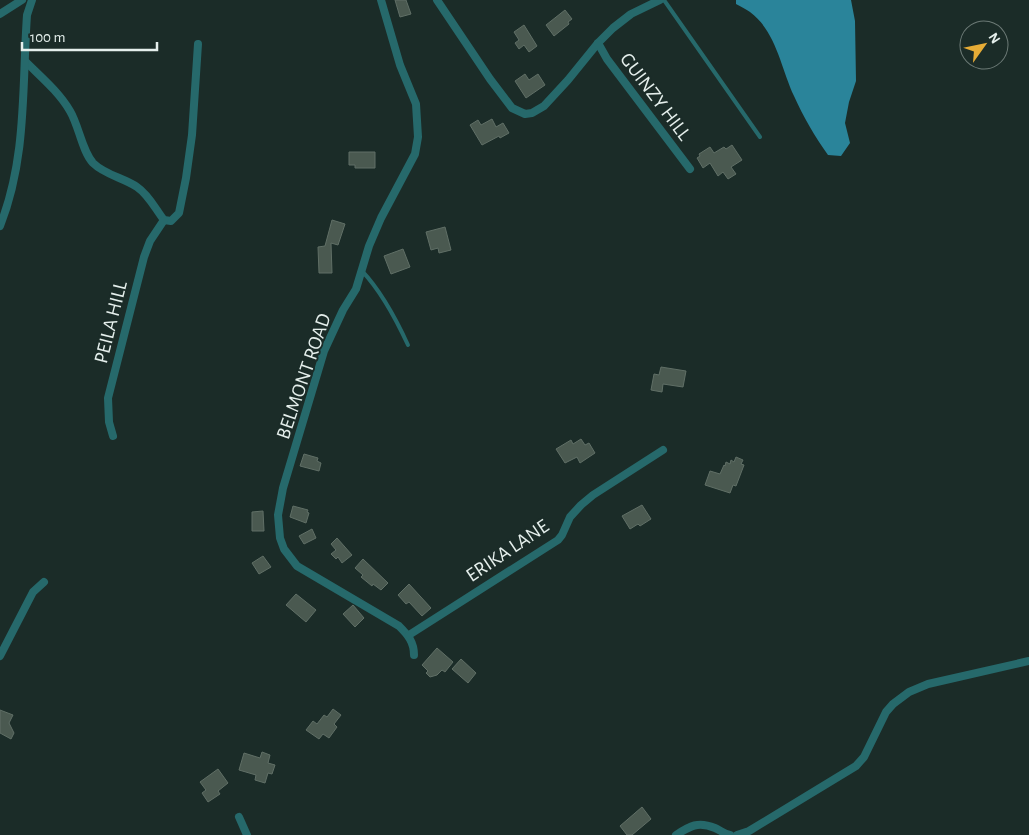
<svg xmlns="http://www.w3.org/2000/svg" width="1029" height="835" font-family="'Alegreya Sans',sans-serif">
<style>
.water{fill:#2a849a}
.building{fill:#4a5950;stroke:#606f66}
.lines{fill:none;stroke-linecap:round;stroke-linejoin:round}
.lane{stroke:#26696b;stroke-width:4}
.street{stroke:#26696b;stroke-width:8}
.labels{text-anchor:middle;stroke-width:4;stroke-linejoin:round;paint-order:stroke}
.street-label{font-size:20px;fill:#e5efec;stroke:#1b2c28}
</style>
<rect width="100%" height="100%" fill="#1b2c28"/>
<path class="water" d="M736 0H851L855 21 856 81 849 102 845 123 850 143 841 156 828 155C815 137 803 116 794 96 781 68 776 31 750 12 746 9 741 7 736 4Z"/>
<g class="building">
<polygon points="395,0 406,0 411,14 400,17"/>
<polygon points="565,10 572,19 568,22 569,24 554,36 546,25"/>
<polygon points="524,25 537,46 529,52 524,45 519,49 515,43 519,40 514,32"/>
<polygon points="525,74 529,80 538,74 545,85 526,98 515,81"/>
<polygon points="492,119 496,127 503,123 509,133 500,138 499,136 482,145 470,125 478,120 481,125"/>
<polygon points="732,145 742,160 731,167 736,174 728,179 723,172 718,176 710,163 703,168 697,158 700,156 699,154 710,147 714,153 724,147 726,149"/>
<polygon points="349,152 375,152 375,168 355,168 355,165 349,165"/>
<polygon points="332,220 345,224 338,245 331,243 332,273 319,273 318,247 325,246"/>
<polygon points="445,227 451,250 439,253 438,248 431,250 426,232"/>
<polygon points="403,249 410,267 391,274 384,256"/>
<polygon points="661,367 686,371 683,387 663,384 662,392 651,390 654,374 659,375"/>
<polygon points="581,439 585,445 589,443 595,453 580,463 577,457 565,463 556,449 571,440 573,444"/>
<polygon points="304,454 318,458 317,461 321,463 319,471 300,466"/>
<polygon points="736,457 743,460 741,464 744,465 736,486 733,485 730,493 705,485 710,471 720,474 724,465 725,466 726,462 730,464 731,460 734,462"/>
<polygon points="642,505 651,519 640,526 638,524 630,529 622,516"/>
<polygon points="293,506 308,510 307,512 309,513 306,523 290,517"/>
<polygon points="263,511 264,531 252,531 252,512"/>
<polygon points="312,529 316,538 304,544 299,536"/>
<polygon points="337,538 352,555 342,563 338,557 336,559 331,554 336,550 331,544"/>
<polygon points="263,556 271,567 259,574 252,563"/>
<polygon points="363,559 388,583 381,590 373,584 372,586 361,577 363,575 355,568"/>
<polygon points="409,584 431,608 422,616 409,602 406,604 398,595"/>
<polygon points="296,594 316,610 306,622 286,605"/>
<polygon points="353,605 364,618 355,627 343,614"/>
<polygon points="437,648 453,662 445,672 442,670 437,675 430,677 426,673 428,671 422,665"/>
<polygon points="461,659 476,673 468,683 452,669"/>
<polygon points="333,709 341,715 334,724 337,727 329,738 323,734 319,739 306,730 313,721 317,724 324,715 327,717"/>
<polygon points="0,710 13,715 9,723 14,733 11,739 0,733"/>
<polygon points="262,752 270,755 268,763 275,765 272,774 268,773 265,783 255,780 256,775 239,770 244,753 260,758"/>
<polygon points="218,769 228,783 218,791 220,794 208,802 202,793 206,790 200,782"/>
<polygon points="642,807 651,819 632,835 627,835 620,826"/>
</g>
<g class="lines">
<g class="lane">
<polyline points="664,0 760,137"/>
<path d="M362 271C382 292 396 319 408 345"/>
</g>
<g class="street">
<path d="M381 0 400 65 416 104 418 137 415 154 381 218 369 246 356 289 343 310 324 351 283 488 278 515 280 538 284 549 297 566 399 626C408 635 414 642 414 655"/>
<polyline points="437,0 490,79 512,108 525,114 532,113 544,106 568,80 598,43 613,28 631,14 660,0"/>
<polyline points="0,14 22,0"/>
<polyline points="598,43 607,59 690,169"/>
<path d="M26 62C41 77 59 92 70 111 79 126 82 151 93 163 105 175 124 178 137 187 149 195 156 210 164 220L171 221 179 213 186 178 192 135 198 44"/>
<path d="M0 226C27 158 22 87 27 15L32 0"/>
<polyline points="113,436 109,422 108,398 144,257 150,241 164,220"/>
<polyline points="409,635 558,540 562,535 570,517 581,505 593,495 663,450"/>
<polyline points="0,656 33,592 44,582"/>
<polyline points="239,817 247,835"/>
<path d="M676 835C690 826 698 821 715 828 720 830 724 834 730 835"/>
<polyline points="737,835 749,831 856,766 864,757 886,712 893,704 909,692 928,684 1029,661"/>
</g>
</g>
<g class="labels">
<g class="street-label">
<text transform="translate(656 96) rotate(53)" y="7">GUINZY HILL</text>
<text transform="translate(110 322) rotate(-76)" y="7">PEILA HILL</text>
<text transform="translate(303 376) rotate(-71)" y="7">BELMONT ROAD</text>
<text transform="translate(507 550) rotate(-34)" y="7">ERIKA LANE</text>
</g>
</g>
<g transform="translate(984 45) rotate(57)"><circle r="24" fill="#1b2c28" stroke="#6c7a76"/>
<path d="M0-4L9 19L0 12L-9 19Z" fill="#e6ac36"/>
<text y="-8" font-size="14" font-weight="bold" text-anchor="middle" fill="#e5efec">N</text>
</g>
<path d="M22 42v8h135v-8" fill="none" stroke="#e5efec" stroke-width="2.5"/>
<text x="30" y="42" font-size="15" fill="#e5efec" stroke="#1b2c28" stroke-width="4" paint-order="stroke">100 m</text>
</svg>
